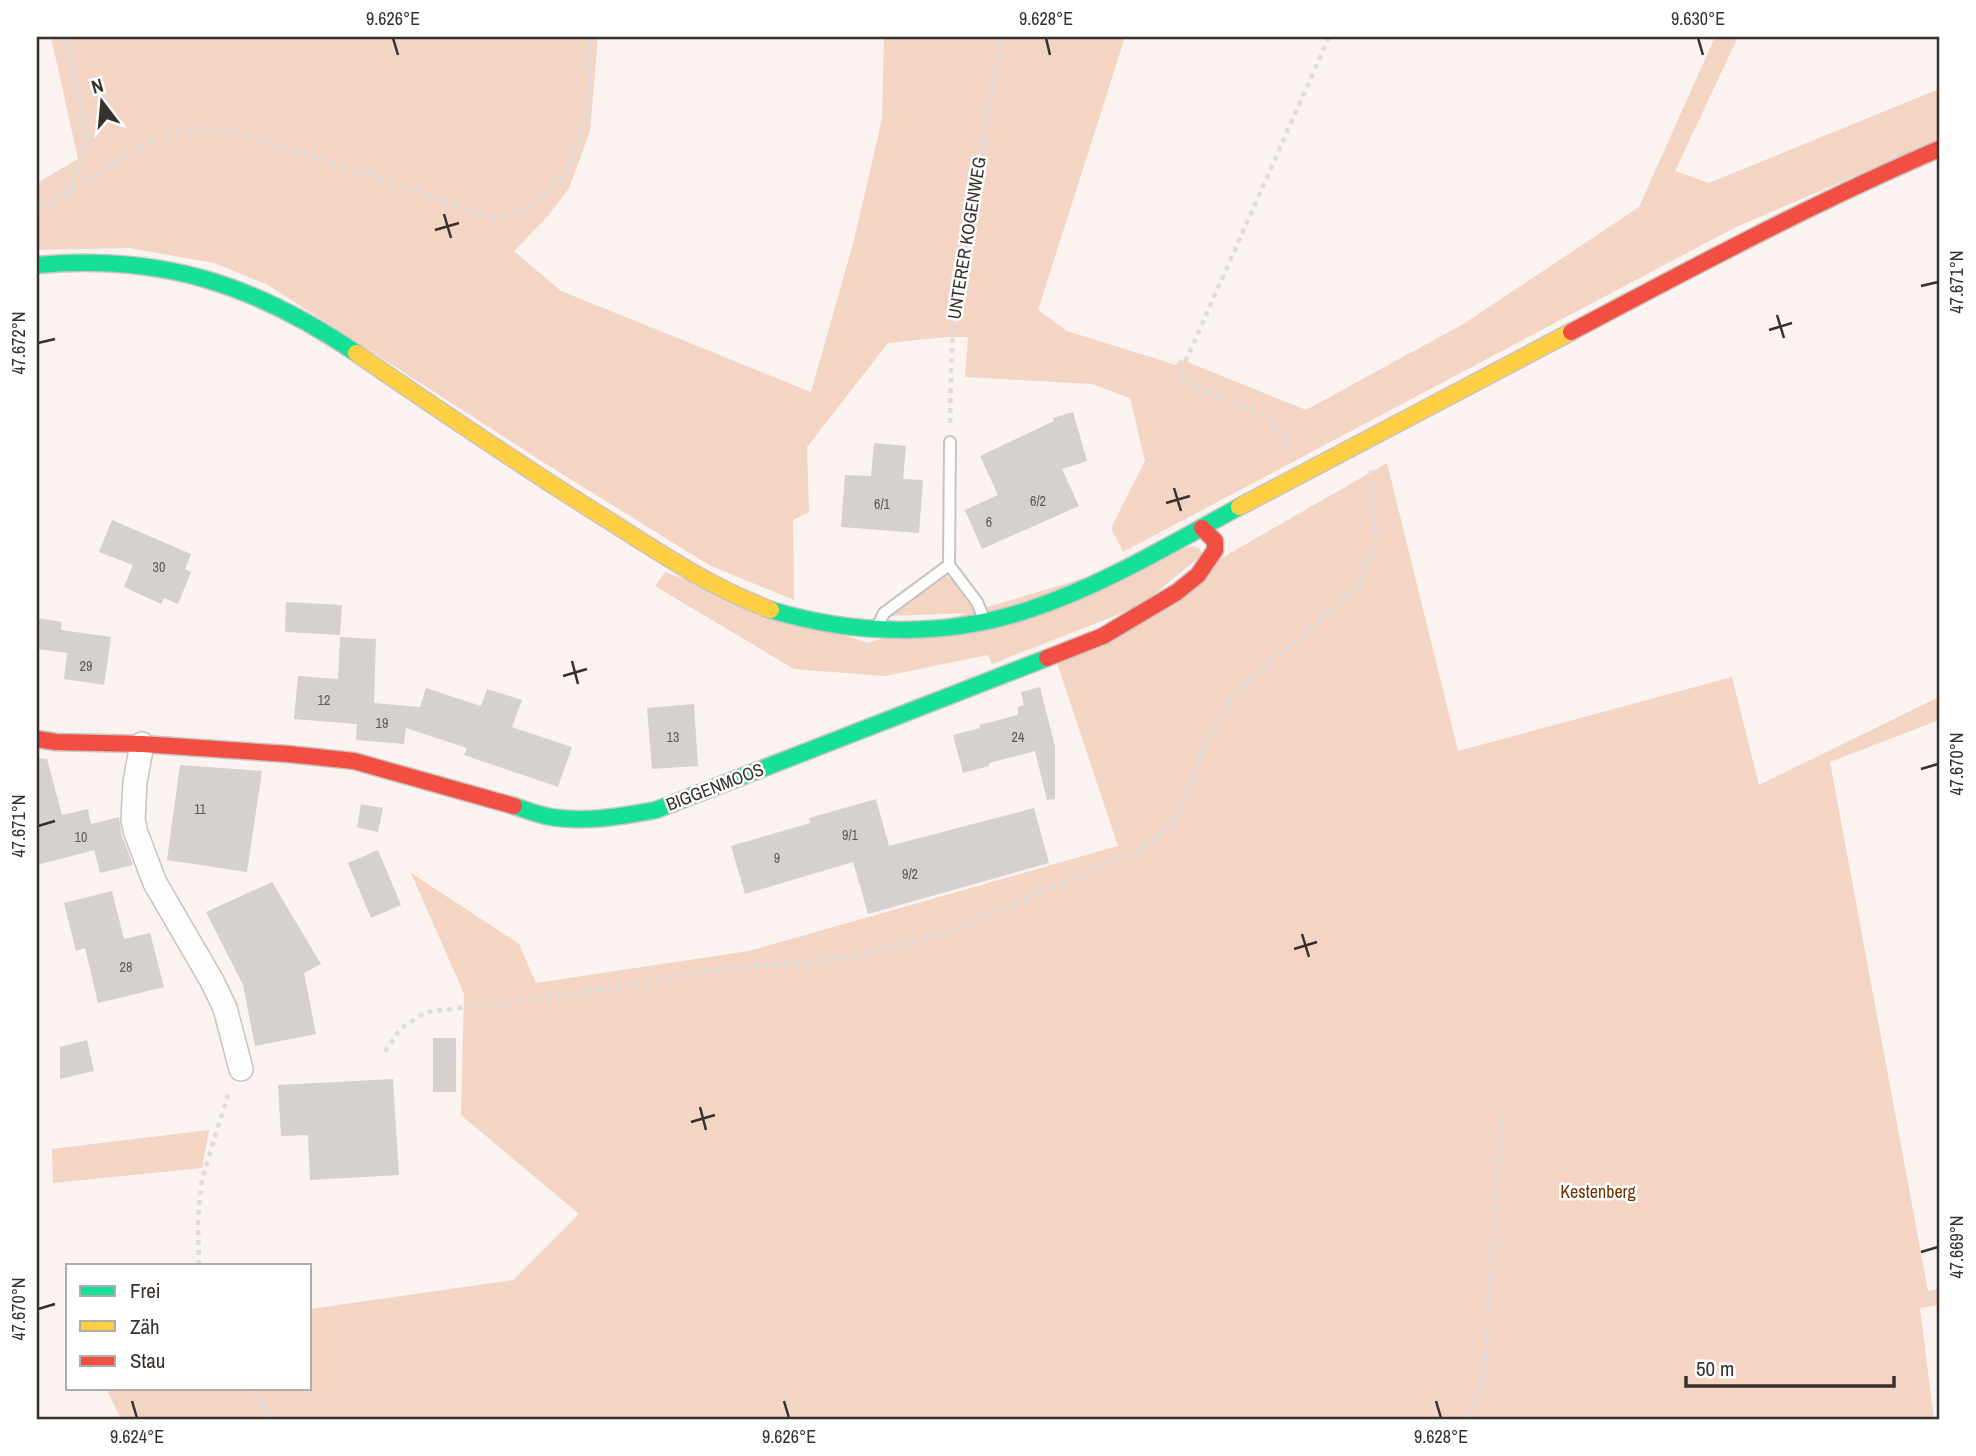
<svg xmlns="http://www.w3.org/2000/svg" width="1976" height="1456" font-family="'Archivo Narrow',sans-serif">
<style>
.green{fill:#f4d4c3}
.building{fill:#d6d0ce}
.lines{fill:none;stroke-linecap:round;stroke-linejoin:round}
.lane-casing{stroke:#c8c3c0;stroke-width:14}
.street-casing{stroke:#c8c3c0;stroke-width:26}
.fast-casing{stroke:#c8c3c0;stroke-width:19}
.slow-casing{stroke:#c8c3c0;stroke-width:19}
.jam-casing{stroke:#c8c3c0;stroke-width:19}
.path{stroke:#e0dedc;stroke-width:4.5;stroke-dasharray:5 5;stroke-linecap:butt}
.lane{stroke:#fefdfd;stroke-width:10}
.street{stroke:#fefdfd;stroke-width:23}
.fast{stroke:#16e098;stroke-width:16}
.slow{stroke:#ffcf43;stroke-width:16}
.jam{stroke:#f24e42;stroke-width:16}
.ticks{fill:none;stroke:#37312e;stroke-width:2.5}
.labels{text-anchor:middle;stroke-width:5;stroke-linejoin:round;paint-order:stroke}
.number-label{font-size:14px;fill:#5f5956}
.street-label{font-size:18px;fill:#37312e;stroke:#fff}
.park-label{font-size:18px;fill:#703000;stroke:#fff}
.neatline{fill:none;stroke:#37312e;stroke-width:2.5}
.ticks-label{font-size:18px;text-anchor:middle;fill:#37312e}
</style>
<rect width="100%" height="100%" fill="#faf3f0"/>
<g class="green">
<polygon points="51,37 598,37 590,131 569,188 548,216 514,251 561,291 811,392 854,240 882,119 884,37 1125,37 1038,310 1067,331 1176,365 1180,359 1306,410 1465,323 1639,207 1715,37 1738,37 1675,171 1709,183 1939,89 1939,140 1734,228 1123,552 1111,528 1145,461 1130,398 1092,384 965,377 968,337 946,337 888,343 807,447 809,512 793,520 794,600 709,565 546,464 268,285 214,263 129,248 37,250 37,183 78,159"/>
<polygon points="1387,463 1458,751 1732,677 1759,785 1939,697 1939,720 1830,762 1928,1291 1939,1289 1939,1305 1920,1308 1934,1419 121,1419 106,1388 310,1388 310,1309 513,1280 579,1214 461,1115 464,994 411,873 519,944 536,983 749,951 1118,846 1057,663 1220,559"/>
<polygon points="1192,546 1199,548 1202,555 1140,606 992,664 988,655 885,676 794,669 655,586 665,572 867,643"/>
<path d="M942 575C959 578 968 597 977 611L973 613 888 616Z"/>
<polygon points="209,1130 202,1168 53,1183 52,1149"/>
</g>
<g class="building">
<polygon points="1073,412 1087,461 1062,469 1079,506 982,549 965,510 998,495 980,456 1054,421 1053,418"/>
<polygon points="874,443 906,446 903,479 923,480 919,533 841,527 845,475 871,476"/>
<polygon points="112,520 191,554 185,569 191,572 178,604 164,598 161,604 124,587 133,565 99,552"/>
<polygon points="286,602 342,605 340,635 285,632"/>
<polygon points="37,618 62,622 61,630 111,637 104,685 64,679 67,653 37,649"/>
<polygon points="340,637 376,639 374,703 420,707 426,688 481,706 487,689 522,700 512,727 572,747 558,787 464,755 467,748 406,728 404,744 356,740 357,724 294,719 298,676 338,679"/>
<polygon points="1040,687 1055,746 1055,799 1047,800 1035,751 989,763 989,766 963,773 953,735 980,728 979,725 1018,715 1018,707 1024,705 1021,692"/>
<polygon points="694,704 698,766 652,769 647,708"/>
<polygon points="37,758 47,759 62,815 88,809 91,824 119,817 122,836 133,865 100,873 94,850 37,865"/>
<polygon points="180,765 262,771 247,872 167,860"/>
<polygon points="876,799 889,846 1034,808 1049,863 868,914 853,862 745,894 731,846 810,823 809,818"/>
<polygon points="361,804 383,808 378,832 357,827"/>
<polygon points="378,850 401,905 371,918 348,863"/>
<polygon points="272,882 321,964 304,973 316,1034 255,1046 243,985 206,912"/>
<polygon points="112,891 124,939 150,933 164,987 98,1003 85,948 76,951 64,903"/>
<rect x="433" y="1038" width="23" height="54"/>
<polygon points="87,1040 94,1071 60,1079 60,1047"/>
<polygon points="393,1079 399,1175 310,1180 308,1135 281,1136 278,1085"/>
</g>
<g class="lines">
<defs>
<g id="lane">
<polyline points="950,442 949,565 977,602 984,619"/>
<polyline points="878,625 884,613 949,565"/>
</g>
<polyline id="street" points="142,744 135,782 133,820 136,833 155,883 212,981 225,1008 241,1069"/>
<g id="fast">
<path d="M37 265C161 254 254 284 356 353"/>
<path d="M771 610C855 635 944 638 1028 610 1102 586 1171 544 1239 507"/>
<path d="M514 806C526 810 539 815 551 817 585 823 623 816 656 810L1047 658"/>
</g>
<g id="slow">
<path d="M356 353C439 410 523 467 608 520 661 554 712 588 771 610"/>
<polyline points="1239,507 1571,332"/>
</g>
<g id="jam">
<path d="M1571 332C1692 268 1813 203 1939 149"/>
<polyline points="1047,658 1103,636 1177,592 1198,575 1215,550 1215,541 1202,528"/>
<polyline points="37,739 56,742 142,744 288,754 354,761 514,806"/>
</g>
</defs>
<use href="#lane" class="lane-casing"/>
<use href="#street" class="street-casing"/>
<use href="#fast" class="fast-casing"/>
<use href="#slow" class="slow-casing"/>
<use href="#jam" class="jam-casing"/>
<g class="path">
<polyline points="63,192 79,164 88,137 65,37"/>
<polyline points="37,210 156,138 179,131 206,128 236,134 375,175 472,212 495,219 513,215 543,197 568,170 589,107 590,37"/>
<polyline points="950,423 952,345 961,261 1002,37"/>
<polyline points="1289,447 1271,419 1186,383 1180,374 1329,37"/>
<polyline points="385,1052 400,1029 426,1012 565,995 718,969 803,963 858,956 945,933 1146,846 1163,833 1177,814 1206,743 1233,698 1263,667 1319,622 1359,583 1376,547 1371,470"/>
<polyline points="199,1265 198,1219 202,1179 229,1091"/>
<polyline points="1925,1297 1939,1295"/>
<polyline points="251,1388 271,1419"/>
<polyline points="1468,1419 1483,1382 1502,1114"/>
</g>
<use href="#lane" class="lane"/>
<use href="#street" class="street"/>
<use href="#fast" class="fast"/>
<use href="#slow" class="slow"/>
<use href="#jam" class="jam"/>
</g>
<path class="ticks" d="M393 38 398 55M1046 38 1050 55M1698 38 1703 55M444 214 451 238M435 230 459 223M1921 286 1938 282M1777 315 1784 338M1769 330 1792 323M38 343 55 339M1174 488 1181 511M1166 503 1190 496M572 661 578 684M563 676 587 669M1921 769 1938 764M38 826 55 821M1302 934 1309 957M1294 949 1317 942M700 1107 706 1130M691 1122 715 1115M1921 1252 1938 1247M38 1309 55 1304M132 1401 137 1418M784 1401 789 1418M1436 1401 1441 1418"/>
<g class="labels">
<g class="number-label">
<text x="1038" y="506">6/2</text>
<text x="882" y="509">6/1</text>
<text x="989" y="527">6</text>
<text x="159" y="572">30</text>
<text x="86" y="671">29</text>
<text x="324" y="705">12</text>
<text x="382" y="728">19</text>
<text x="673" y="742">13</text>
<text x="1018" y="742">24</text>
<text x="200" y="814">11</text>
<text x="850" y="840">9/1</text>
<text x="81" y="842">10</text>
<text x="777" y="863">9</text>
<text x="910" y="879">9/2</text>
<text x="126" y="972">28</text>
</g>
<g class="street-label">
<text transform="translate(967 238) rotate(-81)" y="6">UNTERER KOGENWEG</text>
<text transform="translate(715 787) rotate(-21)" y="6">BIGGENMOOS</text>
</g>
<g class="park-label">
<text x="1598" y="1198">Kestenberg</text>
</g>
</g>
<rect width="1976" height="1456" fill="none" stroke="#ffffff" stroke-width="77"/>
<rect x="66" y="1264" width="245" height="126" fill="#ffffff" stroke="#afadab" stroke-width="2"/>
<rect x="80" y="1286" width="35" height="10" fill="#16e098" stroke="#afadab" stroke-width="2"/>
<text x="130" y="1298" font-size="21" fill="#37312e">Frei</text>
<rect x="80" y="1321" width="35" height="10" fill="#ffcf43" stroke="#afadab" stroke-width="2"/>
<text x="130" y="1334" font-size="21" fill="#37312e">Zäh</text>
<rect x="80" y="1356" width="35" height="10" fill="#f24e42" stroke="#afadab" stroke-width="2"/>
<text x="130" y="1368" font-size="21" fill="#37312e">Stau</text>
<g transform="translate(102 102) rotate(344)" stroke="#ffffff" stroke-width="5" paint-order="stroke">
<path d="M0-5L12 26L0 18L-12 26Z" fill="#37312e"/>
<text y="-10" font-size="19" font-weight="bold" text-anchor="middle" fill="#37312e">N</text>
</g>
<path d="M1686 1376v10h208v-10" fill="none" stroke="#37312e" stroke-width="3.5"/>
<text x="1696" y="1376" font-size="21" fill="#37312e" stroke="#ffffff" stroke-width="5" paint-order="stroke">50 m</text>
<rect x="38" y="38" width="1900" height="1380" class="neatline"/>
<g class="ticks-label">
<text x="393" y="25">9.626°E</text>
<text x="1046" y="25">9.628°E</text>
<text x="1698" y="25">9.630°E</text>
<text transform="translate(1957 282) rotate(-90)" y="6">47.671°N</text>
<text transform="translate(19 343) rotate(-90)" y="6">47.672°N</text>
<text transform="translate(1957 764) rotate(-90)" y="6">47.670°N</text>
<text transform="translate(19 826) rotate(-90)" y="6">47.671°N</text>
<text transform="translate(1957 1247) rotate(-90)" y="6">47.669°N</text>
<text transform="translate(19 1309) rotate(-90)" y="6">47.670°N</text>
<text x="137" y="1443">9.624°E</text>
<text x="789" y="1443">9.626°E</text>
<text x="1441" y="1443">9.628°E</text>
</g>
</svg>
